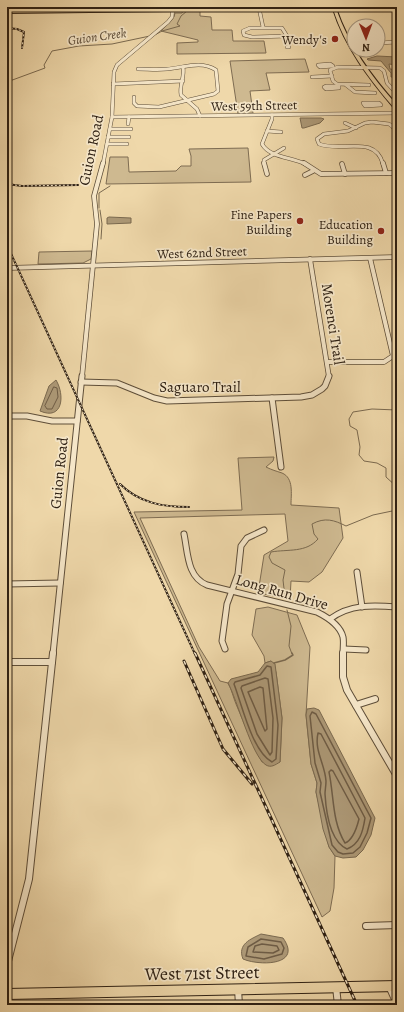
<svg xmlns="http://www.w3.org/2000/svg" width="404" height="1012" font-family="Alegreya,serif">
<style>
.green{fill:#ceb990;stroke:#7e6c52}
.water{fill:#ad9977;stroke:#7a694f}
.lines{fill:none;stroke-linecap:round;stroke-linejoin:round}
.shore-far1{stroke:#6e5c45;stroke-width:1}
.shore{stroke:#6e5c45;stroke-width:1.5}
.stream-far1{stroke:#7a694f;stroke-width:1}
.stream{stroke:#7a694f;stroke-width:1.5}
.minor-far3-casing{stroke:#5e4e39;stroke-width:4}
.minor-far2-casing{stroke:#5e4e39;stroke-width:5.5}
.minor-far1-casing{stroke:#5e4e39;stroke-width:7}
.minor-casing{stroke:#5e4e39;stroke-width:8}
.major-casing{stroke:#2e2013;stroke-width:2}
.minor-far3{stroke:#f5e6c8;stroke-width:3}
.minor-far2{stroke:#f5e6c8;stroke-width:4}
.minor-far1{stroke:#f5e6c8;stroke-width:5}
.minor{stroke:#f5e6c8;stroke-width:6}
.major{fill:#efd8aa;fill-rule:evenodd}
.rail-far1-casing{stroke:#2e2013;stroke-width:2}
.rail-casing{stroke:#2e2013;stroke-width:3}
.rail-far1{stroke:#f5e6c8;stroke-width:1;stroke-dasharray:2;stroke-linecap:butt}
.rail{stroke:#f5e6c8;stroke-width:1.5;stroke-dasharray:4;stroke-linecap:butt}
.poi-dot{fill:#8f2418;stroke:#f5e6c8;stroke-width:1.5}
.labels{text-anchor:middle;stroke-width:3.5;stroke-linejoin:round;paint-order:stroke}
.far-water-label{font-size:13px;font-style:italic;fill:#5a4a36;stroke:#f5e6c8}
.far-poi-label{font-size:13px;fill:#2e2013;stroke:#f5e6c8;text-anchor:end}
.far-street-label{font-size:13px;fill:#2e2013;stroke:#f5e6c8}
.street-label{font-size:15px;fill:#2e2013;stroke:#f5e6c8}
.near-street-label{font-size:18px;fill:#2e2013;stroke:#f5e6c8}
</style>
<rect width="100%" height="100%" fill="#efd8aa"/>
<filter id="stains"><feTurbulence type="fractalNoise" baseFrequency=".005" numOctaves="4"/><feColorMatrix values="0 0 0 0 .2 0 0 0 0 .09 0 0 0 0 .02 0 0 0 .5 -.17"/></filter>
<radialGradient id="worn" r=".72"><stop offset=".6" stop-color="#630" stop-opacity="0"/><stop offset="1" stop-color="#630" stop-opacity=".3"/></radialGradient>
<g class="green">
<polygon points="183,11 200,11 200,16 211,17 212,30 232,30 233,41 264,41 266,53 177,54 177,43 198,42 198,40 161,31 174,17 175,13 182,13"/>
<polygon points="305,59 309,72 266,73 270,90 250,91 253,113 238,114 230,61"/>
<polygon points="248,148 251,182 106,184 110,157 128,157 129,172 176,171 181,166 191,166 191,156 189,149"/>
<polygon points="92,251 91,259 83,263 38,264 39,252"/>
<path d="M274 457 273 461 266 467C272 470 276 471 282 473 294 478 291 494 291 505L339 508 343 538 322 572 309 582 291 581 290 599 258 593 264 555 288 541 285 514 140 518 199 647 220 681 228 683C232 690 233 697 236 704 244 723 252 743 262 762H280L282 718 276 672 271 661 265 663 264 656 252 635 256 609 268 607 297 615 310 647 306 715 311 764 317 783 316 792 329 847 335 856 334 888 330 911 322 917 134 512 242 510 238 458Z"/>
</g>
<g class="water">
<polygon points="377,56 397,57 397,65 389,64 390,69 397,70 397,77 391,77 391,73 381,61 368,60 367,59"/>
<polygon points="300,118 321,118 324,119 320,123 304,128 302,128"/>
<polygon points="109,217 131,218 131,223 107,224 107,218"/>
<path d="M56 380C65 395 63 421 40 411L49 386Z"/>
<path d="M271 661 275 664 282 718 280 762C275 765 271 768 266 765 252 757 237 699 228 683L231 679 258 672 265 663Z"/>
<polygon points="314,708 319,710 375,818 371,835 363,850 356,857 343,858 335,856 329,847 323,829 316,792 317,783 311,764 306,715 307,709"/>
<path d="M261 934 283 938C303 966 259 966 243 959 237 944 251 939 261 934Z"/>
</g>
<g class="lines">
<polygon class="shore-far1" points="54,387 57,388 58,397 52,409 47,409 45,406"/>
<g class="shore">
<path d="M267 666 271 667 278 725 276 759 272 762C252 751 242 705 234 684L235 682 260 675Z"/>
<polygon points="265,678 268,679 273,718 272,752 270,755 257,734 241,688 242,686"/>
<polygon points="260,687 263,688 267,729 265,731 248,692"/>
<polygon points="312,712 316,714 371,818 367,833 360,847 353,853 343,854 338,852 332,845 320,792 321,783 315,763 310,716"/>
<path d="M318 733 321 734 365 818C363 831 360 844 347 849 330 841 326 811 325 794 325 790 326 786 326 781 325 764 314 751 318 733Z"/>
<path d="M331 770 333 771 359 819C357 827 353 840 345 843 332 822 334 796 329 772Z"/>
<polygon points="261,939 281,942 284,948 282,954 264,959 246,956 248,947"/>
<polygon points="262,944 277,946 279,950 273,953 253,952 255,946"/>
</g>
<g class="stream-far1">
<polyline points="153,36 162,31 180,26 177,24 181,16 187,11 188,7"/>
<polyline points="7,82 45,68 44,65 52,51 79,46 112,44 150,36"/>
<polyline points="99,208 99,193 110,186"/>
<polyline points="100,210 102,224 101,239"/>
<polyline points="397,410 372,409 353,412 349,419 350,426 357,430 360,447 359,455 364,461 377,463 386,468 386,477 397,487"/>
<path d="M285 597 283 580 285 570 272 563 269 557 271 552C288 549 306 553 318 539L314 534 312 524C325 517 334 520 346 526L373 515 397 510"/>
<polyline points="287,610 291,626 289,646 292,654"/>
</g>
<polyline class="stream" points="274,663 285,660 293,655 292,653"/>
<defs>
<g id="minor-far3">
<polyline points="259,8 263,27"/>
<polygon points="250,28 282,28 287,36 252,37 244,35 243,31"/>
<polyline points="287,36 289,47 287,47"/>
<polyline points="378,43 397,42"/>
<polygon points="330,64 333,66 320,67 318,65"/>
<path d="M183 67C185 77 179 85 181 95L197 109 200 116"/>
<polyline points="312,77 332,76"/>
<polyline points="113,84 183,81"/>
<polyline points="346,85 355,92 375,93"/>
<polyline points="369,85 337,84 333,81 330,70 338,67 380,68 384,71 387,83 397,94"/>
<polygon points="326,86 339,86 339,88 326,89 324,87"/>
<path d="M134 97V103L137 106 159 107 214 94 218 91 216 70C201 60 183 68 167 69 157 70 148 69 138 69"/>
<polygon points="363,103 379,103 381,105 365,106"/>
<path d="M272 115V119L262 144C270 158 292 157 305 164"/>
<polyline points="112,117 397,113"/>
<polyline points="345,123 356,128"/>
<polyline points="128,124 129,117"/>
<polyline points="110,129 131,129"/>
<polyline points="267,131 281,132"/>
<polyline points="108,137 129,137"/>
<polyline points="107,144 127,144"/>
<polyline points="103,164 112,117 114,72 117,65 168,22 172,17 173,7"/>
<polyline points="264,164 264,160 284,148"/>
<path d="M383 164C375 134 341 153 319 144L317 139 324 134 348 131 365 123 372 122 389 124 393 127 397 135"/>
</g>
<g id="minor-far2">
<polyline points="264,163 267,174"/>
<polyline points="304,163 321,174 397,173"/>
<polyline points="383,163 386,173"/>
<polyline points="342,164 345,174"/>
<polyline points="305,175 313,171"/>
<polyline points="310,259 329,377"/>
<polyline points="7,268 397,257"/>
<polyline points="327,362 384,362 393,356 370,258"/>
<polyline points="82,377 97,224 94,196 103,163"/>
</g>
<g id="minor-far1">
<polyline points="81,382 117,383 154,398 167,401 301,397 312,395 322,389 325,386 329,376"/>
<polyline points="272,398 281,467"/>
<polyline points="7,416 27,416 52,421 77,421"/>
<path d="M184 534C188 553 187 577 207 585L317 612C327 617 340 625 343 637 344 642 343 649 343 654"/>
<polyline points="357,572 362,607"/>
<polyline points="7,584 60,583"/>
<path d="M330 619C350 604 373 605 397 607"/>
<polyline points="225,649 222,641 227,604 238,574 241,546 247,538 264,530"/>
<polyline points="344,649 366,650"/>
<polyline points="53,654 82,376"/>
</g>
<g id="minor">
<polyline points="343,653 343,677 347,690 397,776"/>
<polyline points="7,662 52,662"/>
<polyline points="356,705 375,699"/>
<polyline points="366,926 397,925"/>
<polyline points="7,965 29,879 53,653"/>
<polyline points="389,986 397,1004"/>
<polyline points="336,987 338,1005"/>
<polyline points="238,989 239,1005"/>
</g>
<g id="major">
<path d="M283 7H364L362 8H336C349 46 371 76 397 105V109H395C369 79 345 47 333 9L7 13V11Z"/>
<polygon points="397,981 397,991 7,999 7,989"/>
</g>
</defs>
<use href="#minor-far3" class="minor-far3-casing"/>
<use href="#minor-far2" class="minor-far2-casing"/>
<use href="#minor-far1" class="minor-far1-casing"/>
<use href="#minor" class="minor-casing"/>
<use href="#major" class="major-casing"/>
<use href="#minor-far3" class="minor-far3"/>
<use href="#minor-far2" class="minor-far2"/>
<use href="#minor-far1" class="minor-far1"/>
<use href="#minor" class="minor"/>
<use href="#major" class="major"/>
<defs>
<g id="rail-far1">
<polyline points="7,28 17,29 24,32 22,48"/>
<polyline points="7,184 22,186 78,185"/>
<polyline points="7,245 195,654"/>
<path d="M120 484C139 503 163 507 189 507"/>
</g>
<g id="rail">
<polyline points="195,653 357,1005"/>
<polyline points="184,661 223,749 252,784"/>
</g>
</defs>
<use href="#rail-far1" class="rail-far1-casing"/>
<use href="#rail" class="rail-casing"/>
<use href="#rail-far1" class="rail-far1"/>
<use href="#rail" class="rail"/>
</g>
<g class="poi-dot">
<circle cx="335" cy="39" r="4"/>
<circle cx="300" cy="221" r="4"/>
<circle cx="381" cy="231" r="4"/>
</g>
<g class="labels">
<g class="far-water-label">
<text transform="translate(97 36) rotate(-8)" y="5">Guion Creek</text>
</g>
<g class="far-poi-label">
<text x="327" y="44">Wendy's</text>
<text x="292" y="219">Fine Papers<tspan x="292" dy="15">Building</tspan></text>
<text x="373" y="229">Education<tspan x="373" dy="15">Building</tspan></text>
</g>
<g class="far-street-label">
<text transform="translate(254 105) rotate(-1)" y="5">West 59th Street</text>
<text transform="translate(202 252) rotate(-2)" y="5">West 62nd Street</text>
</g>
<g class="street-label">
<text transform="translate(91 150) rotate(-78)" y="5">Guion Road</text>
<text transform="translate(333 324) rotate(81)" y="5">Morenci Trail</text>
<text x="200" y="392">Saguaro Trail</text>
<text transform="translate(59 473) rotate(-84)" y="5">Guion Road</text>
<text transform="translate(282 592) rotate(16)" y="5">Long Run Drive</text>
</g>
<g class="near-street-label">
<text transform="translate(202 973) rotate(-1)" y="6">West 71st Street</text>
</g>
</g>
<rect width="404" height="1012" fill="none" stroke="#efd8aa" stroke-width="24"/>
<rect x="8" y="8" width="388" height="996" fill="none" stroke="#2e2013" stroke-width="2"/>
<rect x="12" y="12" width="380" height="988" fill="none" stroke="#2e2013"/>
<g transform="translate(366 38) rotate(179)"><circle r="19" fill="#f5e6c8" stroke="#a59780"/>
<path d="M0-3L7 15L0 10L-7 15Z" fill="#8f2418"/>
<text y="-6" font-size="11" font-weight="bold" text-anchor="middle" fill="#2e2013">N</text>
</g>
<rect width="100%" height="100%" filter="url(#stains)"/>
<rect width="100%" height="100%" fill="url(#worn)"/>
</svg>
